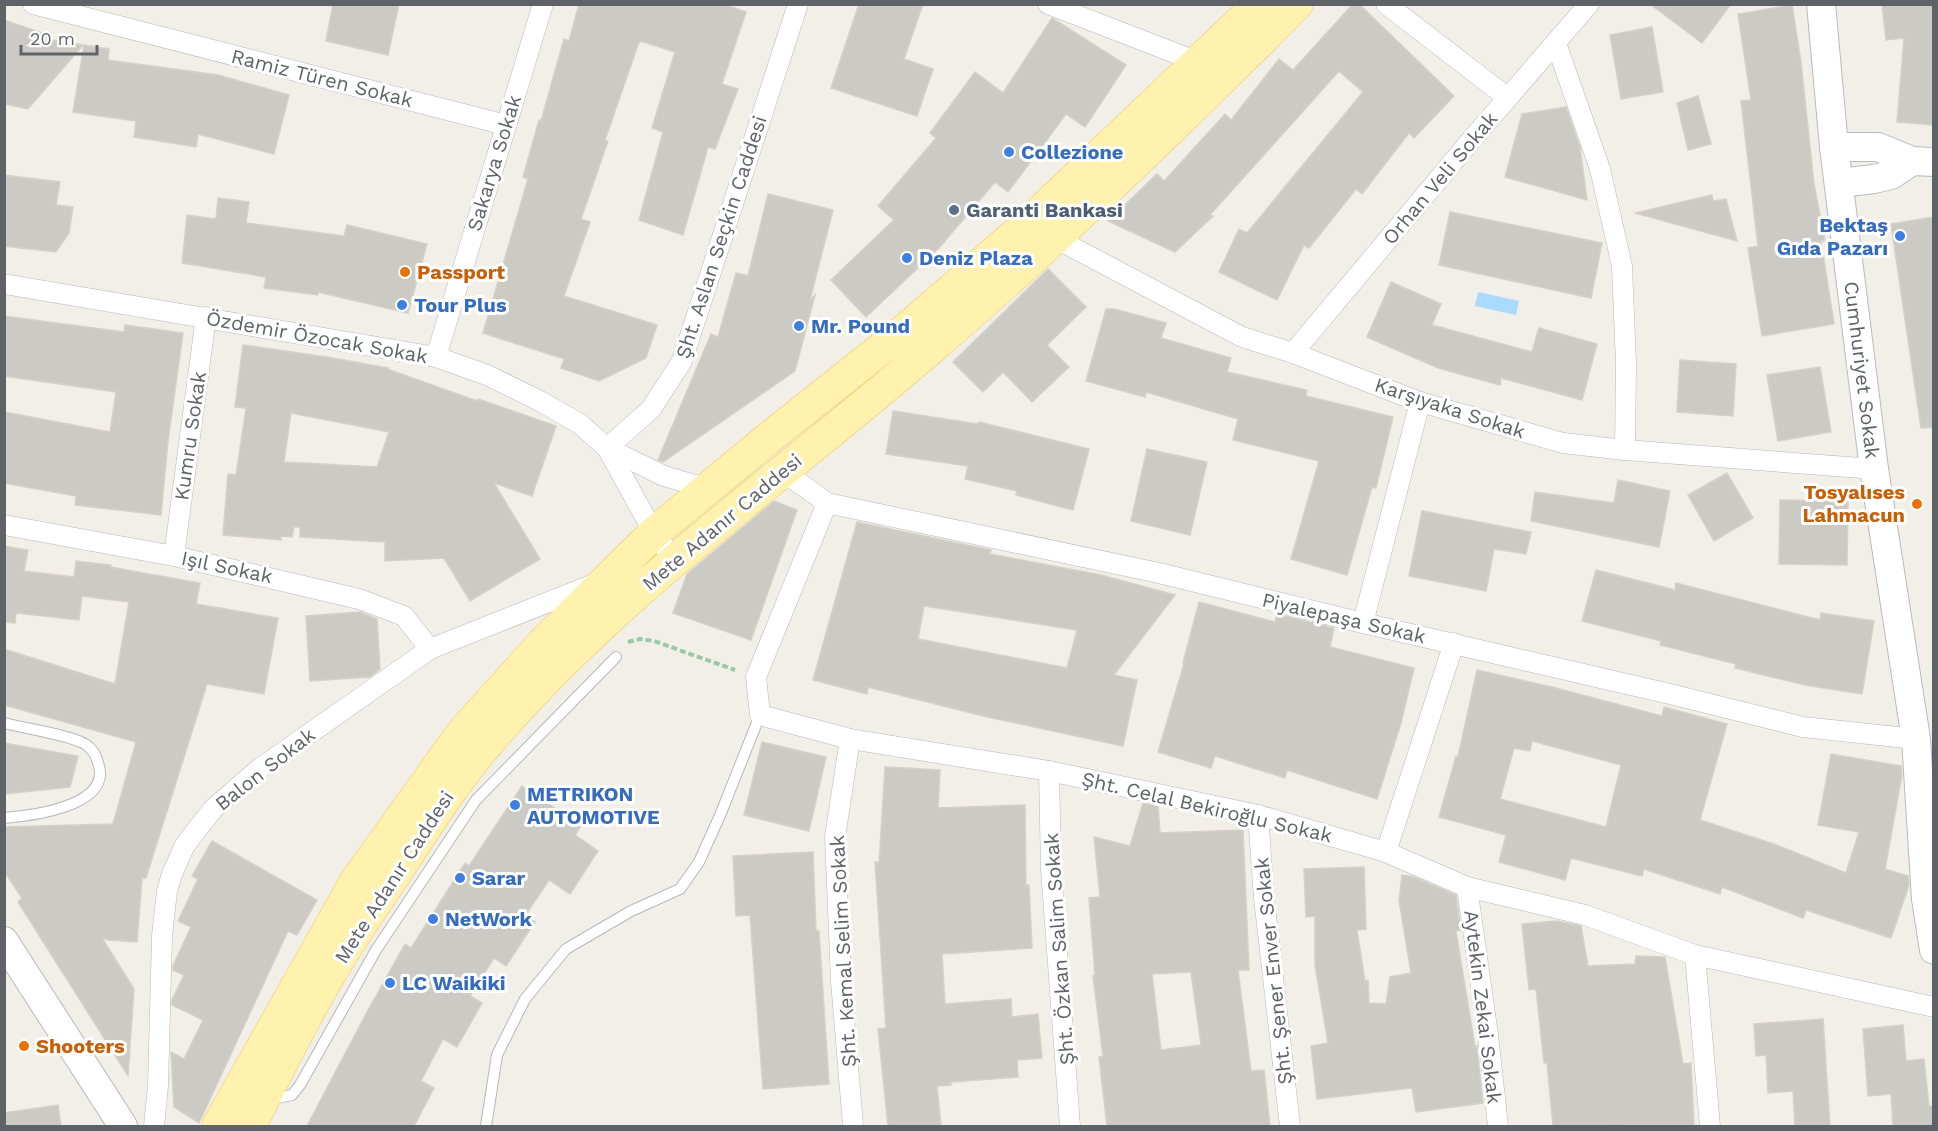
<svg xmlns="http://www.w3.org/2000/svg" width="1938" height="1131" font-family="'Work Sans',sans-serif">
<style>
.water{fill:#aadaff}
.building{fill:#cccac5;stroke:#d6d1c6;stroke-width:1.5;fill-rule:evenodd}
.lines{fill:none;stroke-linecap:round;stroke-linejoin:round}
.lane-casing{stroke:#b5b8bc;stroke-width:12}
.street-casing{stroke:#b5b8bc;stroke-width:21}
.secondary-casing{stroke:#b6babf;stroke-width:30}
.primary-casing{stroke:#f2c960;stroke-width:33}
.path{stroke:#9cc7a9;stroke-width:4;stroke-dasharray:6 3;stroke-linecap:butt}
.lane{stroke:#fff;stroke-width:10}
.street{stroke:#fff;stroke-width:20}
.secondary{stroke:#fff;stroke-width:28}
.primary{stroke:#fff2af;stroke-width:32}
.shop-dot{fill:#3f7fe0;stroke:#fff;stroke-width:2}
.service-dot{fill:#5c6f8a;stroke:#fff;stroke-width:2}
.food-dot{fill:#e8710a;stroke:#fff;stroke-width:2}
.labels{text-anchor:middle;stroke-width:6;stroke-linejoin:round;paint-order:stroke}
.street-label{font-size:20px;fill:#5f6368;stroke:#fff}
.shop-label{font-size:20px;font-weight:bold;fill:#366cbe;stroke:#fff;text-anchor:start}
.service-label{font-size:20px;font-weight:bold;fill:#4e5e75;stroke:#fff;text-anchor:start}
.food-label{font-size:20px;font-weight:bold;fill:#c56008;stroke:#fff;text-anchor:start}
</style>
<rect width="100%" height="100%" fill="#f1efe8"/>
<polygon class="water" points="1478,292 1519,301 1516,315 1475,306"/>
<g class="building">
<polygon points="333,4 399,4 388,55 326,41"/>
<polygon points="579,4 723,4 746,12 722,84 738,89 715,149 708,147 683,235 639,220 663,132 652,128 675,52 640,41 638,45 605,140 608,141 581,219 590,222 564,296 657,325 646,358 599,381 561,368 564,359 483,333 528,179 523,177 539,120 541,121 564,39 569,41"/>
<polygon points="859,4 923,4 904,59 933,69 917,116 831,88"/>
<polygon points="1353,4 1359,4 1454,96 1414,138 1409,133 1362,194 1356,189 1309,248 1304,245 1277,300 1219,272 1239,229 1247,233 1363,92 1339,71 1210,215 1213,216 1175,252 1108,221 1157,174 1164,181 1225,114 1231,120 1279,59 1293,70"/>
<polygon points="1650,4 1731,4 1702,43"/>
<polygon points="1882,4 1934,4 1934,125 1897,122 1904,38 1886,40"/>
<polygon points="1792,5 1801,62 1814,184 1825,241 1821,241 1834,324 1762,336 1748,248 1758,246 1741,101 1751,100 1738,14"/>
<polygon points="1052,18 1126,65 1085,127 1066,114 1008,192 995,182 939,248 866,317 831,280 894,220 878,206 936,138 930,133 975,72 1003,93"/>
<polygon points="4,20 45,34 46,39 83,45 28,109 4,104"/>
<polygon points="1652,27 1663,92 1621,99 1610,35"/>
<polygon points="84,45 109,49 108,60 218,75 289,95 274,154 198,134 196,147 134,137 136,121 73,112"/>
<polygon points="1698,96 1711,144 1688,150 1677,103"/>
<polygon points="1566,107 1580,147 1587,200 1505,177 1522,114"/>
<polygon points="4,175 60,182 56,205 73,207 69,233 56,252 4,246"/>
<polygon points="768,194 833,210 810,300 815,295 795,371 663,462 658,460 711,334 718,337 736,273 748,276"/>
<polygon points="1712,195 1713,201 1726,199 1737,241 1635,213"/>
<polygon points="218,198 249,202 246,223 344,236 347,225 427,244 408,313 318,292 318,295 264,288 266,277 182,263 187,215 216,219"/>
<polygon points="1450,212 1602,243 1591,298 1439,265"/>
<polygon points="1934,217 1934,427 1921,428 1891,224"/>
<polygon points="1048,269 1086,307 1047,345 1069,367 1032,402 1003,372 983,392 953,362"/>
<polygon points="1391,282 1441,304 1432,325 1532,352 1539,328 1597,344 1582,400 1501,378 1500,385 1438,368 1367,337"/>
<polygon points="1106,309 1114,309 1166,323 1161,338 1231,358 1227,372 1307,390 1306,396 1393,417 1376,488 1372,487 1347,575 1291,559 1319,461 1233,440 1238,419 1146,392 1145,397 1086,381"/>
<polygon points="4,316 124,332 125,325 183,333 168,441 161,515 75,505 76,496 4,483 4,412 110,432 116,392 4,376"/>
<path d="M243 345 327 357 388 368 387 369 477 401 478 399 556 426 532 496 494 483 540 559 470 601 444 558 385 561V542L300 537V527H294L292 537 281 536V540L223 535 228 474 236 475 246 408 235 407ZM291 413 389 432 377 467 284 462Z"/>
<polygon points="1680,360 1736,364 1733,416 1677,412"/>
<polygon points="1820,367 1831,432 1778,441 1767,375"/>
<polygon points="893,411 978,424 979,422 1089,449 1073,510 1016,495 1017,491 965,479 968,466 886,454"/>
<polygon points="1147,449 1207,462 1190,535 1131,521"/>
<polygon points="1727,473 1753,518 1714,541 1688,495"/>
<polygon points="1618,480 1670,491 1659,547 1531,521 1535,492 1614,503"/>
<polygon points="1780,500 1848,501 1847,565 1779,564"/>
<polygon points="774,501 797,510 751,640 673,613 687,574"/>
<polygon points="1422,511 1531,532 1526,554 1494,549 1486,591 1409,576"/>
<path d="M857 522 991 550 990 554 1101 575 1175 595 1114 675 1137 680 1123 746 983 716 868 687 867 694 813 680ZM924 606 1077 630 1067 668 918 639Z"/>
<polygon points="4,546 28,550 24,571 74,577 76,561 111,565 110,567 200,583 196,604 278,618 264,694 207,684 146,878 142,878 137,942 108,940 102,938 134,989 128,1076 18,902 22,898 4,871 4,827 113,824 136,742 4,705 4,649 115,684 129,602 82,596 79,620 16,613 15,623 4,622"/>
<polygon points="1596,570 1675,590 1676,583 1820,620 1821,613 1874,621 1862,694 1805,685 1735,668 1736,664 1660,645 1661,641 1582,621"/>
<polygon points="1199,602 1275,622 1277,614 1334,628 1330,647 1414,668 1401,723 1377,799 1287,770 1285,778 1215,756 1211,768 1158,752 1184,664 1183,663"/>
<polygon points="360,612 377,619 380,669 370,677 310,681 306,616"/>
<path d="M1477 670 1552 687 1662 716 1664 707 1727 724 1700 820 1774 844 1846 873 1859 832 1818 825 1831 754 1901 766 1902 775 1885 869 1908 876 1909 885 1891 938 1806 910 1803 918 1722 887 1720 894 1644 869 1642 876 1571 858 1565 880 1499 862 1506 835 1439 817 1456 756 1458 757ZM1532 741 1621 765 1606 827 1500 799 1514 748 1530 751Z"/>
<polygon points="762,742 826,757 809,831 744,815"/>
<polygon points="4,743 78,756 70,787 4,794"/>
<polygon points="885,767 940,770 938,808 1025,805 1026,885 1029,885 1032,948 942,954 945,1004 1011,999 1012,1017 1038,1014 1042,1058 1017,1060 1018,1077 951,1082 951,1085 937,1086 941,1126 888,1126 878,1029 886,1028 875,862 879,862 880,849 883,848 880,848"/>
<polygon points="522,786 581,826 575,835 598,851 570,894 549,880 525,916 535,922 506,966 494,958 470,996 482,1003 457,1047 443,1039 421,1081 434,1088 414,1126 307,1126 367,1012 405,944 411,948 465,863 469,866"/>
<path d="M1143 803 1158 806 1160 833 1243 830 1249 970H1238L1251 1071 1264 1070 1270 1126H1107L1099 1057 1103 1056 1093 976 1095 975 1089 898 1100 897 1094 837 1130 846ZM1191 972 1201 1045 1161 1050 1152 974Z"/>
<polygon points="212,841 317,900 297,935 288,931 199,1123 174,1107 171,1052 184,1059 203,1020 172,1005 172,1000 184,975 173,970 173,966 191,927 178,921 198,879 192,876"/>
<polygon points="813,852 816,931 819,931 829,1084 763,1089 750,915 736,916 733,856"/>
<polygon points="1364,867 1366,929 1357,930 1365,981 1368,980 1369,1003 1386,1004 1390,977 1411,973 1399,900 1402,875 1414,877 1456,895 1461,930 1456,931 1475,1047 1477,1046 1483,1103 1416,1112 1412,1088 1317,1099 1311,1046 1328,1043 1315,965 1315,916 1306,917 1304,869"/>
<polygon points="1557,921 1581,926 1588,966 1635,964 1636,956 1665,957 1683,1064 1691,1063 1694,1125 1553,1126 1547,1063 1544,1063 1536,989 1529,990 1522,924"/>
<polygon points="1823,1019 1830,1126 1795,1126 1793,1091 1768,1093 1766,1055 1756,1056 1754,1024"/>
<polygon points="1903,1025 1906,1061 1924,1059 1929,1106 1934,1106 1934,1126 1893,1126 1891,1094 1868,1096 1863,1029"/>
<polygon points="58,1105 61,1126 4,1126 4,1113"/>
</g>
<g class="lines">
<defs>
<g id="lane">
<path d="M4 723C23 728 70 735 85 744 94 750 96 756 99 766 110 807 29 816 4 818"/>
<polyline points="268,1100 292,1095 300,1085 376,950 476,800 616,657"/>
<polyline points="486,1126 497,1055 525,999 566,949 631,911 680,889 699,862 721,813 760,715"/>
</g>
<g id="street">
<polyline points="33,4 506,125"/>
<polyline points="1048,4 1198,62"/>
<polyline points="1386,4 1508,98"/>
<polyline points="1556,43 1600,169 1622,266 1626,364 1625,450"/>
<polyline points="1055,238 1242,337 1293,353 1420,402 1563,443 1625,450 1874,469"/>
<polyline points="4,284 436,357 487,375 540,401 580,424 607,448 664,476 709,489"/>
<polyline points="1293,353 1473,138 1589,4"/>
<polyline points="436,357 543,4"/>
<polyline points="607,448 651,409 682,361 798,4"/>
<polyline points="607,448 654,533 674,560"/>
<polyline points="781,470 827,503 1159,573 1363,623 1670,694 1803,727 1916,739"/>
<polyline points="827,503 756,677 760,715 850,739 1049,771 1258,815 1386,852 1467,887 1585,915 1695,955 1934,1007"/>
<polyline points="4,525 174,556 359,599 404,616 430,649"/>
<polyline points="174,556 206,317"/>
<polyline points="1363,623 1420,402"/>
<polyline points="850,739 835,837 841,981 853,1126"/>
<polyline points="1049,771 1051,869 1070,1126"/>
<polyline points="1258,815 1264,898 1290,1126"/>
<polyline points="1386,852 1454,643"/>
<polyline points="1467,887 1488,1035 1498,1126"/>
<polyline points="1695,955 1710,1126"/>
<polyline points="154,1126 158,1086 162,936 167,891 172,874 185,845 213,809 259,769 430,649 594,584"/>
</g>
<g id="secondary">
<polyline points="1821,4 1834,147 1874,469 1916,739 1926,899 1934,950"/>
<polyline points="1834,147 1878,147 1912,161 1934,162"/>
<polyline points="1839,183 1874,179 1891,175 1912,161"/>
<polyline points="4,941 123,1126"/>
</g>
<g id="primary">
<polyline points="218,1126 356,881 462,733 543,643 654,533 770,437 906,329 1024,227 1259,4"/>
<path d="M250 1126C277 1071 305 1015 337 962 356 931 377 901 397 871 427 825 456 779 492 738 620 590 781 478 928 351 1056 241 1178 124 1297 4"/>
</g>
</defs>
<use href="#lane" class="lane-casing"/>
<use href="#street" class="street-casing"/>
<use href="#secondary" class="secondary-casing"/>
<use href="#primary" class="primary-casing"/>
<polyline class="path" points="628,642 640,639 654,641 735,670"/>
<use href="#lane" class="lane"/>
<use href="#street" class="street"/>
<use href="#secondary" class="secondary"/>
<use href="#primary" class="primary"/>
</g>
<g class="shop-dot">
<circle cx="1009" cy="152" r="6"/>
<circle cx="1900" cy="236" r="6"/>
<circle cx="907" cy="258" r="6"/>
<circle cx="402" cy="305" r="6"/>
<circle cx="799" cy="326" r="6"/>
<circle cx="515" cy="805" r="6"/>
<circle cx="460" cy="878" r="6"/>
<circle cx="433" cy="919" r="6"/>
<circle cx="390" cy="983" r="6"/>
</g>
<circle class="service-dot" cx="954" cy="210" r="6"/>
<g class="food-dot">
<circle cx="405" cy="272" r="6"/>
<circle cx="1917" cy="504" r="6"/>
<circle cx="24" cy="1046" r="6"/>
</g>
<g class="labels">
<g class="street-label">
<text transform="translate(322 78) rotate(14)" y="7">Ramiz Türen Sokak</text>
<text transform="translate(494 163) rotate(-73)" y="7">Sakarya Sokak</text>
<text transform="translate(1440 178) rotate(-50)" y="7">Orhan Veli Sokak</text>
<text transform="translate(721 237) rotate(-72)" y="7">Şht. Aslan Seçkin Caddesi</text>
<text transform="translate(317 337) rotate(10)" y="7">Özdemir Özocak Sokak</text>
<text transform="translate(1862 370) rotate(83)" y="7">Cumhuriyet Sokak</text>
<text transform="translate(1450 408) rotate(18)" y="7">Karşıyaka Sokak</text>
<text transform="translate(190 436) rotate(-82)" y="7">Kumru Sokak</text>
<text transform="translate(722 522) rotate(-40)" y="7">Mete Adanır Caddesi</text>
<text transform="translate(227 567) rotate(12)" y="7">Işıl Sokak</text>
<text transform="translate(1344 618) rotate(13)" y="7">Piyalepaşa Sokak</text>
<text transform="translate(265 769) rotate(-38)" y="7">Balon Sokak</text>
<text transform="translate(1207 807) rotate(13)" y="7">Şht. Celal Bekiroğlu Sokak</text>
<text transform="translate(394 877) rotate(-57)" y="7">Mete Adanır Caddesi</text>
<text transform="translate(1059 949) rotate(-94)" y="7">Şht. Özkan Salim Sokak</text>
<text transform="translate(843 951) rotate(-93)" y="7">Şht. Kemal Selim Sokak</text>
<text transform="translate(1273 971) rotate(-96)" y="7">Şht. Şener Enver Sokak</text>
<text transform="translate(1483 1007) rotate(83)" y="7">Aytekin Zekai Sokak</text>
</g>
<g class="shop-label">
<text x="1021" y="159">Collezione</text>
<text x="1888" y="232" text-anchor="end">Bektaş<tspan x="1888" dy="23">Gıda Pazarı</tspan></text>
<text x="919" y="265">Deniz Plaza</text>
<text x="414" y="312">Tour Plus</text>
<text x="811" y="333">Mr. Pound</text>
<text x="527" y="801">METRIKON<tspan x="527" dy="23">AUTOMOTIVE</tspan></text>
<text x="472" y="885">Sarar</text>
<text x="445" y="926">NetWork</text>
<text x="402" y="990">LC Waikiki</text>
</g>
<g class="service-label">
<text x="966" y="217">Garanti Bankasi</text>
</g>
<g class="food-label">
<text x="417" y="279">Passport</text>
<text x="1905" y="499" text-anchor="end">Tosyalıses<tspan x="1905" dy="23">Lahmacun</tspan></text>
<text x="36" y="1053">Shooters</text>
</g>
</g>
<rect width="1938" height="1131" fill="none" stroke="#5f6368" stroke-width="12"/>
<path d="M21 45v9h76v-9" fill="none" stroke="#5f6368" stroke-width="3"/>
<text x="30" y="45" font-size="18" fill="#5f6368" stroke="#ffffff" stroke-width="4.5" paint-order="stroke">20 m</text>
</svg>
